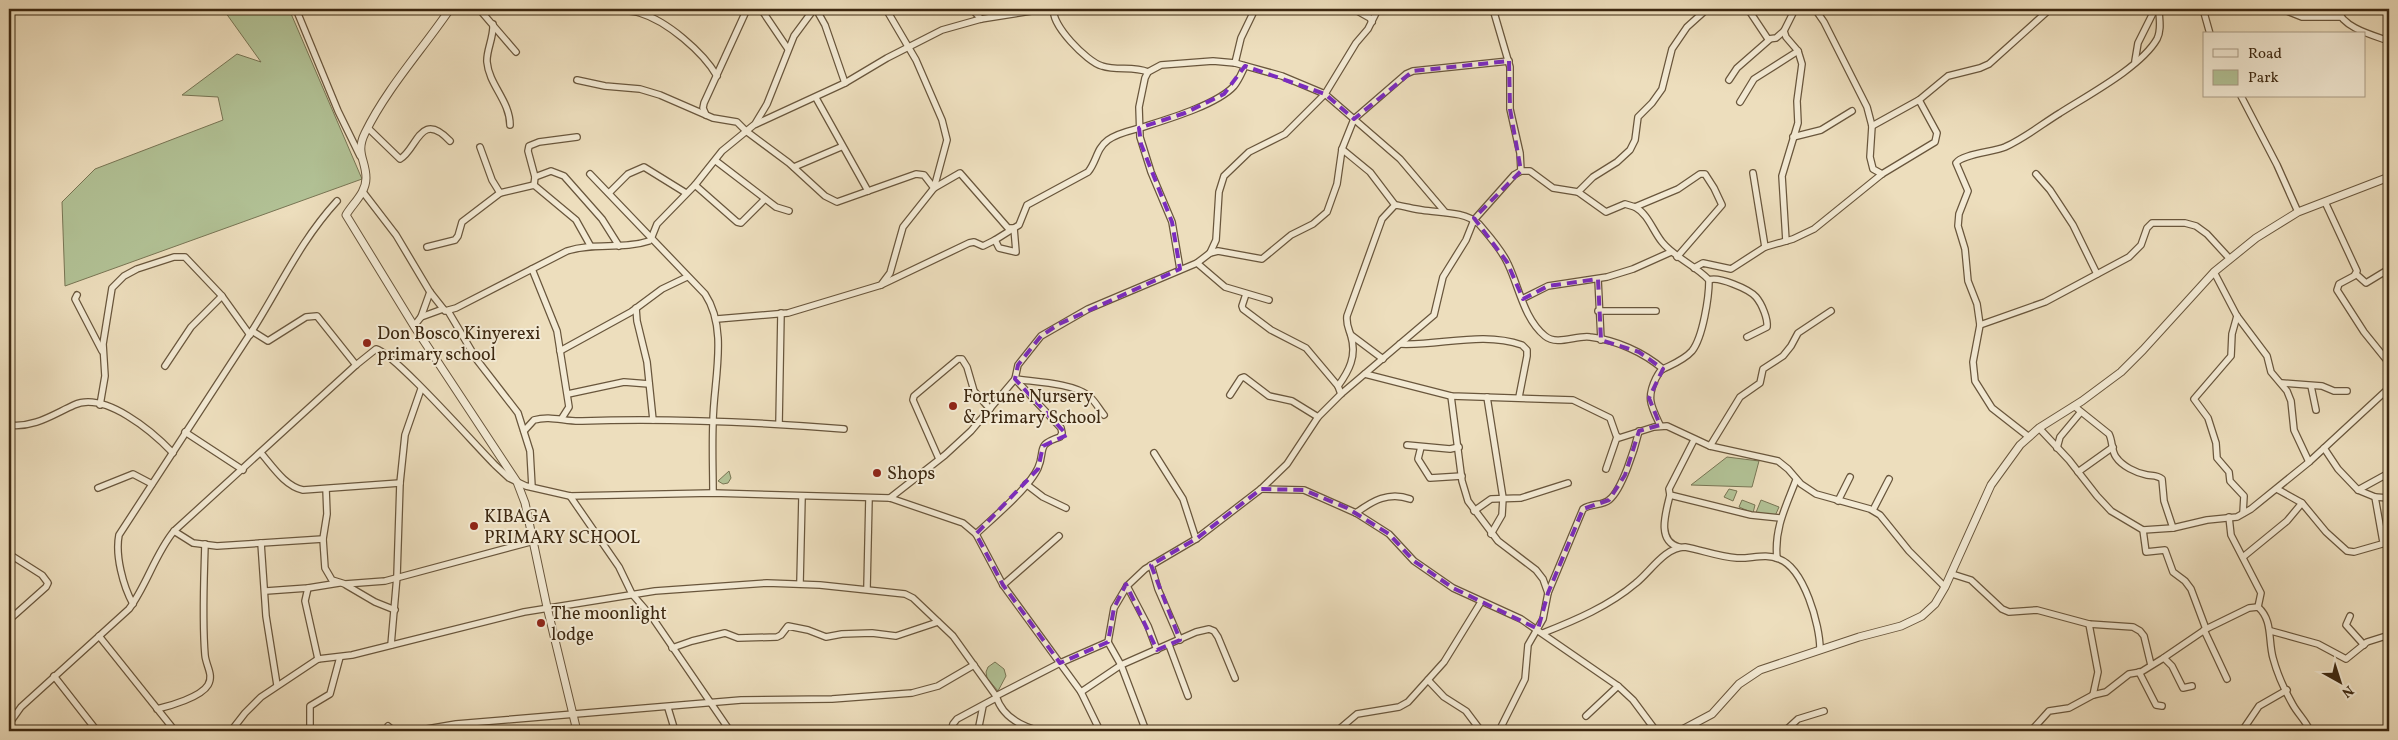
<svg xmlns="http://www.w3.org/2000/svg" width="2398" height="740" font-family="Vollkorn,serif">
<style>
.green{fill:#b2c296;stroke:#787554}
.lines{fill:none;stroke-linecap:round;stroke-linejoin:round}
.minor-casing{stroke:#69563c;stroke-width:8}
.tertiary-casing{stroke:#69563c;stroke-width:9}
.minor{stroke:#f3ead4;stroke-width:5.5}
.tertiary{stroke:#f3ead4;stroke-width:7}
.marked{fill:none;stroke:#7b2cbf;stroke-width:4;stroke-dasharray:10 6;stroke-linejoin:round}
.poi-dot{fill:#8f2418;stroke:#f3ead4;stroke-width:2}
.labels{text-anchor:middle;stroke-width:4;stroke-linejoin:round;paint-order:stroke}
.poi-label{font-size:18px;fill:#3d2811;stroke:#f3ead4;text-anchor:start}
</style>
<rect width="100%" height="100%" fill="#eddebd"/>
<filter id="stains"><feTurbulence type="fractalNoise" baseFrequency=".004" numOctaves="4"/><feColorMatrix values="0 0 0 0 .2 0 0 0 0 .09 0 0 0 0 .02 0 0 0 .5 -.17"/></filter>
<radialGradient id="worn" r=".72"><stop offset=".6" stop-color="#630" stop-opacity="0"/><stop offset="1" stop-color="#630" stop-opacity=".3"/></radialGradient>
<g class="green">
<polygon points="223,9 289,9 362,179 65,286 62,202 95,169 223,120 218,97 182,95 237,54 261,62"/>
<polygon points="1727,457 1759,461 1752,487 1691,485"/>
<polygon points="729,471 731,478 728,483 723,484 718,481"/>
<polygon points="1729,489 1737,491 1733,501 1724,497"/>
<polygon points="1742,500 1755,505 1753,513 1739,507"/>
<polygon points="1761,500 1779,507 1775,516 1755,515"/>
<polygon points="995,662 1004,669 1006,676 998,691 987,678 986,672 988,667"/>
</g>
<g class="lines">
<defs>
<g id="minor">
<polyline points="296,9 338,111 360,156"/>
<polyline points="479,9 516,52"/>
<path d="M614 9C623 11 631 10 640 13 667 21 703 52 717 76"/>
<polyline points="761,9 788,49"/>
<polyline points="816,9 825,25 845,83"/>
<polyline points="972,9 981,19"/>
<path d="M1054 9C1050 24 1087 62 1102 66 1117 71 1133 66 1148 72"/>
<polyline points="1354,9 1370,18 1372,22"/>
<polyline points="1493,9 1510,67 1510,109 1520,153 1521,171"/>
<polyline points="1748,9 1768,39 1776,38 1784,31"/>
<polyline points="1815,9 1824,22 1867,107 1872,126 1870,157 1873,169 1882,174"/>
<polyline points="2178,9 2197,9"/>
<polyline points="2203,9 2210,34"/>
<polyline points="2282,9 2302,17 2341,17"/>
<path d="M2337 9C2343 28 2372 35 2389 41"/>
<path d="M493 24C494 37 486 51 487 62 489 85 510 101 510 125"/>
<polyline points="2135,61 2138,43 2155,9"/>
<polyline points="1235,63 1241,38 1255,9"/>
<polyline points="577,80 605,86 640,89 660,95 713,118 737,122 746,131 789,163 825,196 837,202 916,174 924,175 934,188 960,173 1008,228 1014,228 1016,252 999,248 995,240 983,246 974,242 969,243 881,285"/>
<polyline points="1729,80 1737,68 1769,40"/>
<polyline points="2241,96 2277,165 2298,212"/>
<polyline points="816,98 868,191"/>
<polyline points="1740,102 1754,79 1798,51"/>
<polyline points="706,115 703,108 704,103 747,9"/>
<polyline points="756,124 845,83 887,58 942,30 981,19 1044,9"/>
<polyline points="1872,126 1919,100 1948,76 1980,68 1989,64 2050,9"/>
<path d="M368 128 400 159C417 150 420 109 450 141"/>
<polyline points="1793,137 1821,130 1852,111"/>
<polyline points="480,147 492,180 500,193 534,185 576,220 590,245"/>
<polyline points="1342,149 1370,172 1395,205"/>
<polyline points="716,161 776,207 789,211"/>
<polyline points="794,167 841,147"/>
<polyline points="1753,173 1765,247"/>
<path d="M590 174 705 294C729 330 713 382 713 423 712 446 713 470 713 493"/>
<polyline points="2036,174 2050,190 2073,225 2097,274"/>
<polyline points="535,177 528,151 529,146 539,142 577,137"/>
<polyline points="534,185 535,177 551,171 564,176 602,219 619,246"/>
<polyline points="695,185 737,222 741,223 765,199"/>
<path d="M363 192 396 235 430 292 445 311 456 308 567 251C594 242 622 250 649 241L651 239 657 224 695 185 722 151 755 124 767 104 794 36 814 9"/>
<polyline points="1578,192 1606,212 1625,204 1635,207 1678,189 1700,174 1705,174 1714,188 1722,205 1677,257"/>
<polyline points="609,193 628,174 644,167 686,193"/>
<polyline points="2325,202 2357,271 2354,276 2339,284 2337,290 2364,332 2389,363"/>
<path d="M1635 207C1648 214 1653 231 1662 242 1675 258 1695 265 1709 280 1709 297 1703 337 1692 351 1684 360 1673 364 1663 369 1659 371 1658 375 1656 378 1646 398 1651 406 1660 425"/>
<path d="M995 240 1019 225 1027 205 1088 172C1097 161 1096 149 1108 140 1118 133 1129 131 1140 128 1165 120 1217 105 1234 86 1239 80 1242 72 1245 66"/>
<polyline points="1786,241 1782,176 1798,123 1797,101 1802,64 1798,51 1786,37 1784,31 1795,9"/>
<polyline points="427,247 455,240 458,236 462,222 500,193"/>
<polyline points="1210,253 1216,240 1219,192 1224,176 1249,152 1285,134 1325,94 1356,43 1368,29 1378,9"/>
<polyline points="1197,263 1225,287 1269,300"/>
<polyline points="1694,268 1703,263 1731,269 1765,247 1793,239 1814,229 1882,174 1935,142 1937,133 1919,100"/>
<polyline points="532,269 557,331 569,407 562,418"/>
<polyline points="1180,269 1172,222 1151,172 1140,137 1139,107 1145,78 1148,72 1161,65 1213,61 1235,63 1282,76 1325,94 1400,159 1445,212"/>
<polyline points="2214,272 2237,316 2267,356 2271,372 2287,391 2291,401 2294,430 2309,462"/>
<polyline points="2356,274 2366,283 2389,269"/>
<polyline points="1598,279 1601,340"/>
<path d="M1709 280C1718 276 1749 289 1756 297 1762 304 1768 319 1767 327L1747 337"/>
<polyline points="1246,294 1242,306 1243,309 1271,330 1306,348 1338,386"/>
<polyline points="77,295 75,299 102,351"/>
<polyline points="1522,299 1548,286 1607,277 1633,269 1671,252"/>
<polyline points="636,308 637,321 647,362 653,420"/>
<polyline points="448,311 477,360 518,413 530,451 532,487"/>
<polyline points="1598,311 1656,311"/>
<polyline points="2237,316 2232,334 2231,356 2194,399 2208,418 2216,443 2217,458 2229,472 2230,481 2244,496 2243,513"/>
<polyline points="421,317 430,292"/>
<polyline points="717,319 788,313 881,285 890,273 903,227 934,188 947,140 942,120 916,60 886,9"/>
<polyline points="1980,325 2045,302 2129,257 2141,245 2147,228 2152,223 2185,223 2196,226 2207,234 2229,258"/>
<polyline points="414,326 421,317 443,309"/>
<polyline points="252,331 268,341 306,317 317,316 356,365"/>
<polyline points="1351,335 1383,359"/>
<path d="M1400 344C1441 346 1481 331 1522 345L1527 350V356L1519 397"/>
<polyline points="560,351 631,312 662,289 687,277"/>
<polyline points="165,366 191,327 222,296"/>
<polyline points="1365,374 1451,396 1573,400 1610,418 1616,435 1619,438 1654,427 1667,426 1710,446 1778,461 1788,469 1801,484 1816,494 1870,509 1880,515 1909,551 1945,587"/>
<polyline points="2282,383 2322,386 2334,391 2347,391"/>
<polyline points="2311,386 2316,410"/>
<polyline points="568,394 624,382 649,384"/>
<path d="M1341 394 1338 386C1349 371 1357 356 1351 336 1349 329 1346 325 1347 316L1382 219 1395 205C1404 206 1413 209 1422 210 1440 213 1464 211 1479 224 1489 236 1502 250 1508 264 1519 287 1524 319 1545 336 1557 346 1576 335 1590 337 1616 340 1643 352 1663 369"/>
<polyline points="1230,395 1241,378 1244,377 1269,396 1292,401 1318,417"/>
<polyline points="1451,396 1462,481 1468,501 1498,541 1536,570 1543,579 1548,593 1543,619 1528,645 1525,679 1499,731"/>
<polyline points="1487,397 1503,498 1502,515 1491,534"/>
<polyline points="100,405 105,376 103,344 112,288 124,276 137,269 174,257 185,257 222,296 250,335"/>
<path d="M2074 406 2109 434C2113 442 2111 450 2116 457 2122 466 2136 473 2147 475 2153 476 2157 475 2162 479L2164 501 2173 528"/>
<polyline points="779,424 781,313"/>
<path d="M9 425C34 428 52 415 74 405 105 391 153 432 173 453"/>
<polyline points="2039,428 2069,460 2097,496 2111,511 2143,530 2146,552 2165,550 2173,572 2185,581 2191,589 2206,629"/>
<path d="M524 431 534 420C551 415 565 422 582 421 670 418 757 422 844 429"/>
<polyline points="185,432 243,470"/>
<path d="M2029 437 1992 408 1975 381 1973 362 1980 325 1977 304 1968 281 1965 249 1958 226 1959 214 1968 191 1956 163C1962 154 1993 152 2005 147 2025 138 2042 124 2060 113 2088 95 2141 67 2157 39 2162 29 2159 19 2159 9"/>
<polyline points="1694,440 1669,489 1670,495 1751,515 1780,518"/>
<polyline points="1407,445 1450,449 1459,447"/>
<polyline points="1710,446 1740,397 1760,383 1763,369 1783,356 1791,346 1798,333 1831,311"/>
<polyline points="1421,447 1418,459 1430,478 1462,476"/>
<polyline points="2057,448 2060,437 2080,413"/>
<path d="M261 453C273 467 285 486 303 490L400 483"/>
<polyline points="1154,453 1183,499 1196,539"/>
<polyline points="939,459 913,400 914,396 958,359 962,359 967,367 974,391 990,409"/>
<polyline points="1606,469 1617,437"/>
<polyline points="2078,472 2113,447"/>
<polyline points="1026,484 1043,497 1066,508"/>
<polyline points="98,488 133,474 152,484"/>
<polyline points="326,489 327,514 323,539 325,568 332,580 345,584 385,581 534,541"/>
<polyline points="1261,489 1304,490 1356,513 1389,534 1414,561 1453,588 1521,619 1618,686 1633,700 1656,731"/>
<polyline points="2277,489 2302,503 2326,532 2347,551 2354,552 2382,544 2383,542 2375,497 2358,490 2338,469 2324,448"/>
<polyline points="2358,490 2389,473"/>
<path d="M1670 495C1666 512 1656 541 1679 547"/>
<polyline points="570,496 619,567 632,594 652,617 730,731"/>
<polyline points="2375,497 2389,498"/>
<path d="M890 498 945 455 971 431 1015 379C1035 382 1073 383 1089 396 1095 401 1099 409 1104 415"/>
<polyline points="1838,501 1850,477"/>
<polyline points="1873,510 1889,479"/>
<polyline points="1474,511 1491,499 1521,498 1568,483"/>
<path d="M1356 513C1372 501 1389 491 1410 499"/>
<polyline points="2229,517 2231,535 2261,593 2258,607"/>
<polyline points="2143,530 2173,528 2207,520 2237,517 2251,509 2309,462 2389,388"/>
<polyline points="174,531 193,543 217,546 323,539"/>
<path d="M976 534C992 519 1029 488 1038 468 1046 450 1035 445 1060 437L1062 433 1061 428 1015 379 1018 365 1041 336 1088 309 1197 263 1210 253 1218 251 1262 259 1291 235 1313 224 1327 212 1337 184 1342 149 1354 119 1406 74 1413 71 1509 61"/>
<polyline points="261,543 266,616 277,685"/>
<polyline points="9,554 42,575 48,583 46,587 9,620"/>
<polyline points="2243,557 2287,521 2302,503"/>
<path d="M1777 558C1774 529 1786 506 1796 480"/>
<polyline points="1151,565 1158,589 1180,640"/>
<polyline points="1952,574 1971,580 2002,609 2009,612 2037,610 2089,624 2133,627 2140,631 2144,636 2151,665"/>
<polyline points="800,583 802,497"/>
<polyline points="346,585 375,602 395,610"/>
<polyline points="1003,585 1059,536"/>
<polyline points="1127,586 1148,626 1157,650"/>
<polyline points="308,588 305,601 318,659"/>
<polyline points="867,588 869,498"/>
<polyline points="266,591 308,588 339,583"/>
<path d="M1548 593 1583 509C1591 503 1602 506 1609 500 1622 490 1635 448 1639 431"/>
<path d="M133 604C123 586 115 555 119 535 163 468 207 401 250 334 279 289 300 241 337 201"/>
<polyline points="2350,616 2346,625 2364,645"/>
<polyline points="2089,624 2098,672 2093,695"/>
<polyline points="2204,630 2227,679"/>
<polyline points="2271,631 2318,644 2346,659 2367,642 2386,636 2389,631"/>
<path d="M1543 633C1576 620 1609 606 1636 583 1650 572 1665 547 1685 547 1702 550 1719 557 1737 558 1750 559 1766 553 1779 559 1804 568 1820 625 1820 649"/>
<polyline points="99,636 175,731"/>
<polyline points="1108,642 1121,665 1146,731"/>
<polyline points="391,645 397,576 400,483 405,435 421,389"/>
<polyline points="1169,645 1188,696"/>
<polyline points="672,648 692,641 725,633 738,638 777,637 781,635 788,626 808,630 826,637 842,634 872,633 896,636 938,622"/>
<polyline points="2164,658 2172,666 2183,688 2192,686"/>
<polyline points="2139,672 2156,705 2162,706"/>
<polyline points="54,676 97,731"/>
<polyline points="1428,680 1444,697 1466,711 1481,731"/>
<polyline points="1081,692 1121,665 1196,632 1209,629 1214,631 1218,637 1235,678"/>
<path d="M996 696C1002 716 1020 726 1040 731"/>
<polyline points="668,708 675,731"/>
<path d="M157 709C170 706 201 697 208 685 214 675 206 666 205 655 202 619 204 581 205 544"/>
<polyline points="1586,716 1618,686"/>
<path d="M9 724 21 707 129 609C147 585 155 554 174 531L356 365 376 349C394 353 476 446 495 465L509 478 526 486 570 496 713 493 890 498 963 523 976 534 1003 585 1081 692 1100 731"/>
<polyline points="388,726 394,731"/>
<polyline points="231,731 245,713 261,697 318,659 352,655 524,612 655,591 767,583 820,585 905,594 913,598 953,636 996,696 1060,663 1108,642 1114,608 1127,586 1145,569 1196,539 1261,489 1287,464 1318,417 1341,394 1434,315 1443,277 1466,240 1474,220 1514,175 1521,171 1530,171 1553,188 1578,192 1593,177 1617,162 1630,150 1635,140 1638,117 1652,103 1662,89 1672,49 1687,27 1707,9"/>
<polyline points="310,731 310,706 330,694 340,657"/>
<polyline points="415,731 456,724 741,700 832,699 912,693 938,686 974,665"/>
<polyline points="951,731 953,724 957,719 996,698"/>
<polyline points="978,731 983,706"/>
<polyline points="1337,731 1357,714 1399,707 1408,702 1444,662 1481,602"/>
<polyline points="1785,731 1798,719 1824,711"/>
<path d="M2031 731 2049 711 2069 708 2093 695 2106 692 2129 674 2141 672 2162 659 2206 629 2249 608 2258 607C2273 620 2268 640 2273 658 2277 673 2285 691 2293 705 2298 714 2306 721 2310 731"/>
<polyline points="2242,731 2259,706 2287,690"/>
</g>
<g id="tertiary">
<path d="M450 9C422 50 387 88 365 133 355 153 366 160 366 178 366 193 353 203 346 215L414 326 517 482 525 503 547 607 577 731"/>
<polyline points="1680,731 1712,714 1739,684 1760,670 1859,637 1901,626 1922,616 1935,604 1945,587 1991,485 2020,445 2039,428 2082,401 2121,372 2143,350 2214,272 2256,238 2298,212 2389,177"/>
</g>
</defs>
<use href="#minor" class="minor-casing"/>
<use href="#tertiary" class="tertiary-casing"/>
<use href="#minor" class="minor"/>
<use href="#tertiary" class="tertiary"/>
</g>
<path class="marked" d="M1509 61 1510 109 1521 171 1474 218 1507 262 1523 299 1548 286 1598 279 1601 340 1639 352 1663 369 1649 398 1660 425 1639 431 1625 475 1609 500 1583 509 1548 593 1538 629 1453 588 1414 561 1389 534 1347 508 1304 490 1261 489 1196 539 1151 565 1180 640 1157 650 1126 584 1114 608 1108 642 1060 663 1003 585 976 534 1038 469 1043 446 1067 435 1015 379 1018 365 1041 336 1059 324 1180 269 1172 222 1141 144 1139 128 1185 113 1224 94 1245 66 1325 94 1354 119 1413 71Z"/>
<g class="poi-dot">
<circle cx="367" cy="343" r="5"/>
<circle cx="953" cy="406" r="5"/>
<circle cx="877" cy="473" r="5"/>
<circle cx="474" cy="526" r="5"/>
<circle cx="541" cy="623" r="5"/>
</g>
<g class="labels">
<g class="poi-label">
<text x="377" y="339">Don Bosco Kinyerexi<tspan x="377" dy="21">primary school</tspan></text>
<text x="963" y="402">Fortune Nursery<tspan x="963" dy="21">&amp; Primary School</tspan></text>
<text x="887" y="479">Shops</text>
<text x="484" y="522">KIBAGA<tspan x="484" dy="21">PRIMARY SCHOOL</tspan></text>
<text x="551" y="619">The moonlight<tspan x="551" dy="21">lodge</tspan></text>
</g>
</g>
<rect width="2398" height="740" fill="none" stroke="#eddebd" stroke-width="30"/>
<rect x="10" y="10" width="2378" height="720" fill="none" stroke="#3d2811" stroke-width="2.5"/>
<rect x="15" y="15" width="2368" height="710" fill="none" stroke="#3d2811"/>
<rect x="2203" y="32" width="162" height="65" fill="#f3ead4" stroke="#aa9c86"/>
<rect x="2213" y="49" width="25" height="8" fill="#f3ead4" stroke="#aa9c86"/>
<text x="2248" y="58" font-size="15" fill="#3d2811">Road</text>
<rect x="2213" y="70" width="25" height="15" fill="#b2c296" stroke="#aa9c86"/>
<text x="2248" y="82" font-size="15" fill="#3d2811">Park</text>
<g transform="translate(2340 682) rotate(141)" stroke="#f3ead4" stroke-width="4" paint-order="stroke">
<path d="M0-4L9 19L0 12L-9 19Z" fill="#3d2811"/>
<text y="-8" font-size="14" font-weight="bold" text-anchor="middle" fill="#3d2811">N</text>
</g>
<rect width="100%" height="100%" filter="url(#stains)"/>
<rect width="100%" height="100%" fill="url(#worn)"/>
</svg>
